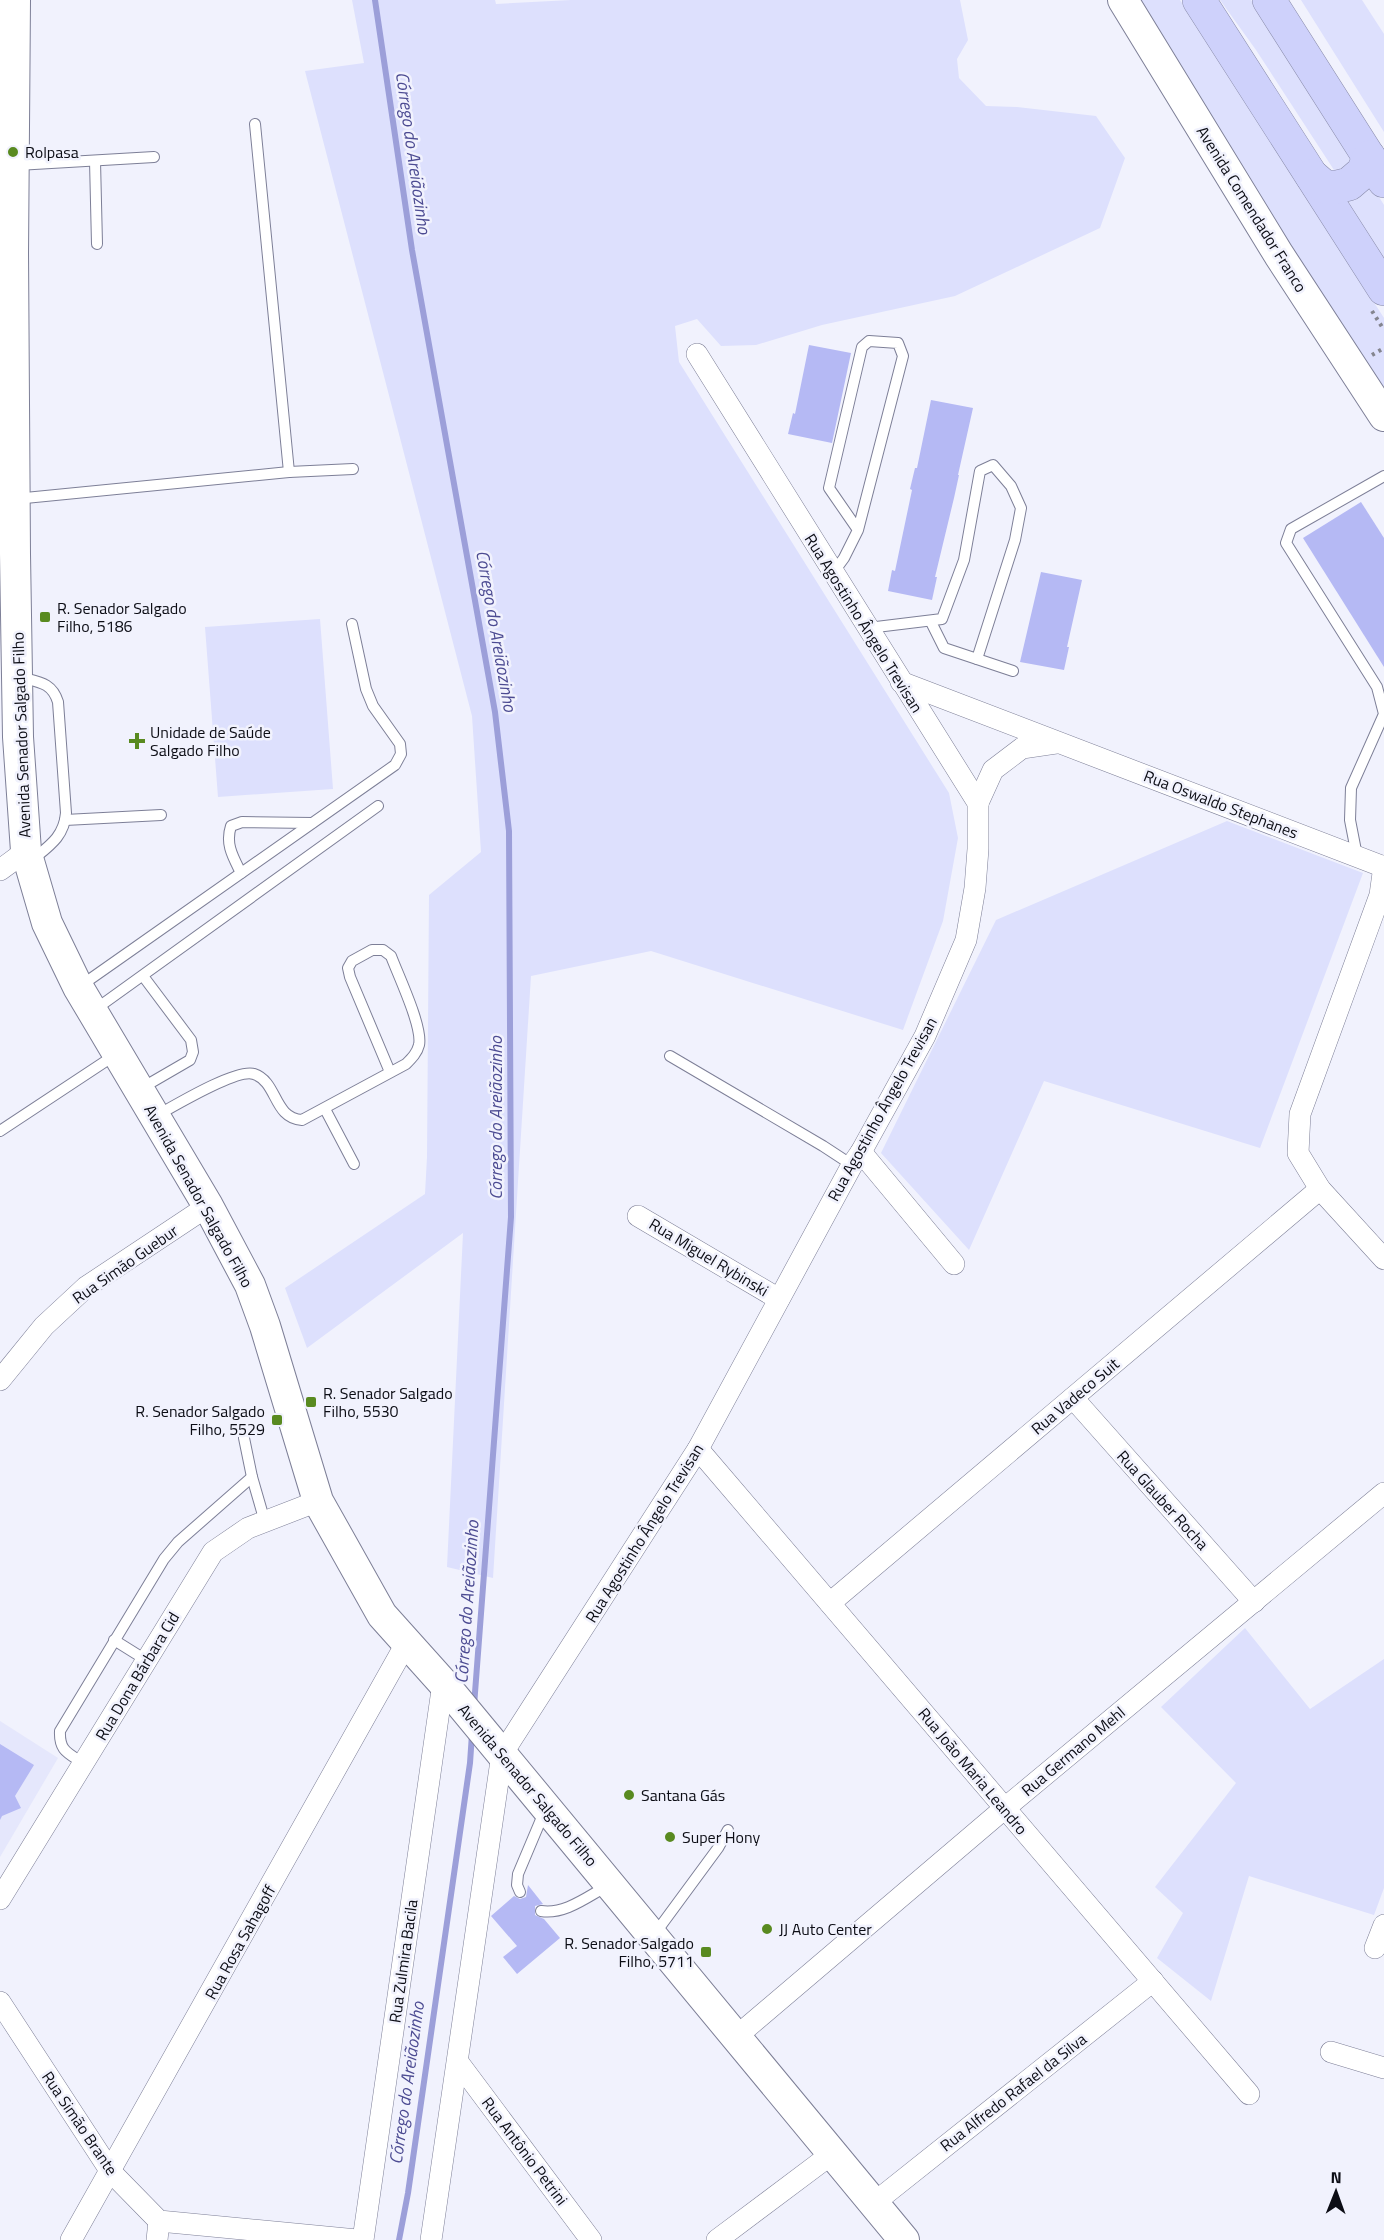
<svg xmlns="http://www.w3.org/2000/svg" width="1384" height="2240" font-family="'Titillium Web',sans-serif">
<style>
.built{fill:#e5e7fc}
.green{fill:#dde0fd}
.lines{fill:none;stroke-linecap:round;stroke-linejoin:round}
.stream{stroke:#9c9fd9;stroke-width:6}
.building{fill:#b5b9f4}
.lane-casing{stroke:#7d7f97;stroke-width:12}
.street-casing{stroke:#7d7f97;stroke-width:22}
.secondary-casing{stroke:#7d7f97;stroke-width:32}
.highway-casing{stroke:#8a8caa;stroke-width:34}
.path{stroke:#84858f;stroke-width:4;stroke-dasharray:3 4.5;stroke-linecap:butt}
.lane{stroke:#fff;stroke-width:10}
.street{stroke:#fff;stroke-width:21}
.secondary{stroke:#fff;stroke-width:30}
.highway{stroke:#ced1fb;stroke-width:33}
.poi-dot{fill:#598a20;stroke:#f1f2fd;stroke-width:2}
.labels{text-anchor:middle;stroke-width:5;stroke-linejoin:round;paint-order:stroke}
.poi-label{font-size:16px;fill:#0c0d15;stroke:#f1f2fd;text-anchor:start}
.street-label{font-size:16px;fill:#0c0d15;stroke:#f1f2fd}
.water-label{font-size:18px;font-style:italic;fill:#4c4b92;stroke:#f1f2fd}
</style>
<rect width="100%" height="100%" fill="#f1f2fd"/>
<polygon class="built" points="0,1721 58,1758 0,1857"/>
<g class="green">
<polygon points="352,0 495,0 496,4 571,0 960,0 968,40 957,59 959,78 986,106 1017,107 1096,116 1125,158 1100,228 955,296 822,325 756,345 721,346 697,319 675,326 679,362 949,793 958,838 943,921 903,1030 651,951 531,976 493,1578 447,1567 463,1233 307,1348 285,1288 425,1194 427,1157 429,895 481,852 472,716 305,71 364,63"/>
<polygon points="1128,0 1180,0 1384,318 1384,401"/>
<polygon points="1220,0 1251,0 1343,143 1351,161 1344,169 1334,170 1256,50"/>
<polygon points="1301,0 1362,0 1384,34 1384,132"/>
<polygon points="1369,181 1384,205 1384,269 1342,191"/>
<polygon points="320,619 333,789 218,797 205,627"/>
<polygon points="1227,821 1363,873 1260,1148 1044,1081 969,1250 881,1153 996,920"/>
<polygon points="1245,1628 1310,1709 1384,1659 1384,1888 1374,1915 1249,1876 1211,2001 1157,1958 1183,1913 1155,1887 1236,1783 1161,1707"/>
</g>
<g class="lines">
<g class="stream">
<polyline points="375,0 412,250 495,712 509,831 511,1217 474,1706"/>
<polyline points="399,2240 408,2193 470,1763 472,1734"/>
</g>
</g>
<g class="building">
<polygon points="809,345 851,353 832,443 788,434 793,413 795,414"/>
<polygon points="931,400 973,408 958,475 959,475 954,498 935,577 937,577 932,600 888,591 892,570 895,571 912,490 910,489 915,468 917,468"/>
<polygon points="1361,502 1384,538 1384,667 1303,538"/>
<polygon points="1041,572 1082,580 1067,647 1069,647 1064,670 1020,662"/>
<polygon points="0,1744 34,1765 15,1796 21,1808 2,1816 0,1820"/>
<polygon points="528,1885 543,1904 535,1906 535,1915 544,1919 560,1938 517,1974 503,1957 517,1946 491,1916 514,1896 520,1899 526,1897"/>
</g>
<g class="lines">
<defs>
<g id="lane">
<polyline points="255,124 289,472"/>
<polyline points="95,161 97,244"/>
<polyline points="17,165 154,157"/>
<polyline points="15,499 289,472 353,469"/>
<polyline points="833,573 844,558 858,530 903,356 898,343 869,341 862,347 829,488 858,530"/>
<polyline points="931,622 944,648 1013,671"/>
<polyline points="868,628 942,619 964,560 980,471 993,465 1011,486 1021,508 1015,540 977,659"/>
<path d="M20 677C38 682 52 682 58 702L66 813C64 837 49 846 32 860"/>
<polyline points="65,820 161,815"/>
<polyline points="1357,856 1350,820 1351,788 1384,714 1377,687 1286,543 1291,529 1384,476"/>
<path d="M241 873C233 857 225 844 231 826L242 822 312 823"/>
<polyline points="79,987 395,765 401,754 400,744 373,706 366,689 352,624"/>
<polyline points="93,1011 378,806"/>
<polyline points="670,1056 823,1146 852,1165"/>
<polyline points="140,1089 190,1060 193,1052 191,1040 143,976"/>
<polyline points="325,1109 354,1164"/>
<path d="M156 1116C174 1106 237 1068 254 1074 278 1082 273 1118 302 1120L406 1064C412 1058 417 1053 419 1045 423 1027 398 975 391 956L383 950H372L352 961 348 968 350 977 390 1072"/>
<polyline points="0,1131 115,1055"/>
<polyline points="244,1438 252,1477 265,1522"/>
<polyline points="114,1640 146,1660"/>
<path d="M83 1763C68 1753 59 1751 60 1731L164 1559 178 1542 252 1477"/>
<polyline points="520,1892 517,1885 518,1874 545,1810"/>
<path d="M541 1911C565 1915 588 1896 609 1885"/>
<polyline points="654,1935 718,1848 728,1830"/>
</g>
<g id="street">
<polyline points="901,682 1384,867"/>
<polyline points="978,803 993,770 1022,748 1056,743"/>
<polyline points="1384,866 1380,895 1300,1114 1298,1153 1320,1189 1384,1259"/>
<polyline points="0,870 26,851"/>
<polyline points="861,1152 954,1264"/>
<polyline points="638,1216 779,1299"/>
<polyline points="0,1380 44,1326 86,1287 208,1206"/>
<polyline points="1073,1398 1254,1602"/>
<polyline points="698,1449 1249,2094"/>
<polyline points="830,1603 1320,1189"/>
<polyline points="0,1899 213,1552 248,1528 318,1501"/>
<polyline points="1375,1948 1384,1925"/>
<polyline points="0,2002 111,2172 159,2221 357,2240"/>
<polyline points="737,2036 1005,1808 1384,1493"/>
<polyline points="1331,2052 1384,2068"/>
<polyline points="458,2062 591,2240"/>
<polyline points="874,2203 1153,1981"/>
<polyline points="71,2240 407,1642"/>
<polyline points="157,2240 159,2221"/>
<polyline points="363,2240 443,1683"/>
<polyline points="431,2240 502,1754 698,1449 852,1165 861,1152 925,1036 966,940 975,888 978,849 978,803 697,354"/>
<polyline points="717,2240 833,2153"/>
</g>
<g id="secondary">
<polyline points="15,0 13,253 15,554 18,737 26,851 47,923 78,987 208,1206 250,1285 265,1326 318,1501 382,1615 443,1683 904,2240"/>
<polyline points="1123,0 1279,255 1384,416"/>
</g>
<g id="highway">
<polyline points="1199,0 1384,289"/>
<polyline points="1269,0 1384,181"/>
<polyline points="1312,176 1325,187 1337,187 1349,184 1363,172 1369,157"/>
</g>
</defs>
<use href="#lane" class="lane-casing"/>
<use href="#street" class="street-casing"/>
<use href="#secondary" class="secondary-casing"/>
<use href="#highway" class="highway-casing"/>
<g class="path">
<polyline points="1372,311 1384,330"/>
<polyline points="1372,355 1384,348"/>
</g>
<use href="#lane" class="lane"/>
<use href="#street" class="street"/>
<use href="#secondary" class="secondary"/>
<use href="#highway" class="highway"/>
</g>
<g class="poi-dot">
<circle cx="13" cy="152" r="6"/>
<rect x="39" y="611" width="12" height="12" rx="3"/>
<path d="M134 732h6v6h6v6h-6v6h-6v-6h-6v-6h6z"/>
<rect x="305" y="1396" width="12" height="12" rx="3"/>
<rect x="271" y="1414" width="12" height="12" rx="3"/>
<circle cx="629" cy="1795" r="6"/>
<circle cx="670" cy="1837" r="6"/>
<circle cx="767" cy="1929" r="6"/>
<rect x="700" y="1946" width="12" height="12" rx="3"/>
</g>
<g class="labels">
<g class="poi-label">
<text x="25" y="158">Rolpasa</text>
<text x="57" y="614">R. Senador Salgado<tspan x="57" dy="18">Filho, 5186</tspan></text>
<text x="150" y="738">Unidade de Saúde<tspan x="150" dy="18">Salgado Filho</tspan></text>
<text x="323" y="1399">R. Senador Salgado<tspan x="323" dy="18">Filho, 5530</tspan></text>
<text x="265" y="1417" text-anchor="end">R. Senador Salgado<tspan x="265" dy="18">Filho, 5529</tspan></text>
<text x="641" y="1801">Santana Gás</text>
<text x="682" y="1843">Super Hony</text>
<text x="779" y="1935">JJ Auto Center</text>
<text x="694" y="1949" text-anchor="end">R. Senador Salgado<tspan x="694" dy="18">Filho, 5711</tspan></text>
</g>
<g class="street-label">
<text transform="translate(1252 209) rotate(58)" y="6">Avenida Comendador Franco</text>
<text transform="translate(864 623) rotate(58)" y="6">Rua Agostinho Ângelo Trevisan</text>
<text transform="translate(21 735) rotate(-92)" y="6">Avenida Senador Salgado Filho</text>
<text transform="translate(1221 804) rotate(21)" y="6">Rua Oswaldo Stephanes</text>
<text transform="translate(882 1109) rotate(-61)" y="6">Rua Agostinho Ângelo Trevisan</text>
<text transform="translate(199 1196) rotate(61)" y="6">Avenida Senador Salgado Filho</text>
<text transform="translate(709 1257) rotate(31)" y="6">Rua Miguel Rybinski</text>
<text transform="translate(125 1264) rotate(-35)" y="6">Rua Simão Guebur</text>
<text transform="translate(1075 1396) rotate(-40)" y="6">Rua Vadeco Suit</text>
<text transform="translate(1163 1500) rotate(48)" y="6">Rua Glauber Rocha</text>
<text transform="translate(644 1533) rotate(-58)" y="6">Rua Agostinho Ângelo Trevisan</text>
<text transform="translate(137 1676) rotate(-59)" y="6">Rua Dona Bárbara Cid</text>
<text transform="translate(1073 1751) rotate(-40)" y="6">Rua Germano Mehl</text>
<text transform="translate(973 1771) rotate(50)" y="6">Rua João Maria Leandro</text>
<text transform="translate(528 1785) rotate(50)" y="6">Avenida Senador Salgado Filho</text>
<text transform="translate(240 1942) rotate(-61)" y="6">Rua Rosa Sahagoff</text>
<text transform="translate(403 1961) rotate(-82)" y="6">Rua Zulmira Bacila</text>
<text transform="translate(1013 2092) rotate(-38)" y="6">Rua Alfredo Rafael da Silva</text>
<text transform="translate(80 2123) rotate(56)" y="6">Rua Simão Brante</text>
<text transform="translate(525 2151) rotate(53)" y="6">Rua Antônio Petrini</text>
</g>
<g class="water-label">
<text transform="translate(413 153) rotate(82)" y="6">Córrego do Areiãozinho</text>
<text transform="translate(496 631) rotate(80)" y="6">Córrego do Areiãozinho</text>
<text transform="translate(496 1118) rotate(-90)" y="6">Córrego do Areiãozinho</text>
<text transform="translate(467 1602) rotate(-86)" y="6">Córrego do Areiãozinho</text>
<text transform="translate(407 2083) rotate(-82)" y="6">Córrego do Areiãozinho</text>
</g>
</g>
<g transform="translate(1336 2192) rotate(1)" stroke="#f1f2fd" stroke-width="4.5" paint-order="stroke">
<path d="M0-4.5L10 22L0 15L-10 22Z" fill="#0c0d15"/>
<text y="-9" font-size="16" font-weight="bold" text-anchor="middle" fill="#0c0d15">N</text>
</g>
</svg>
